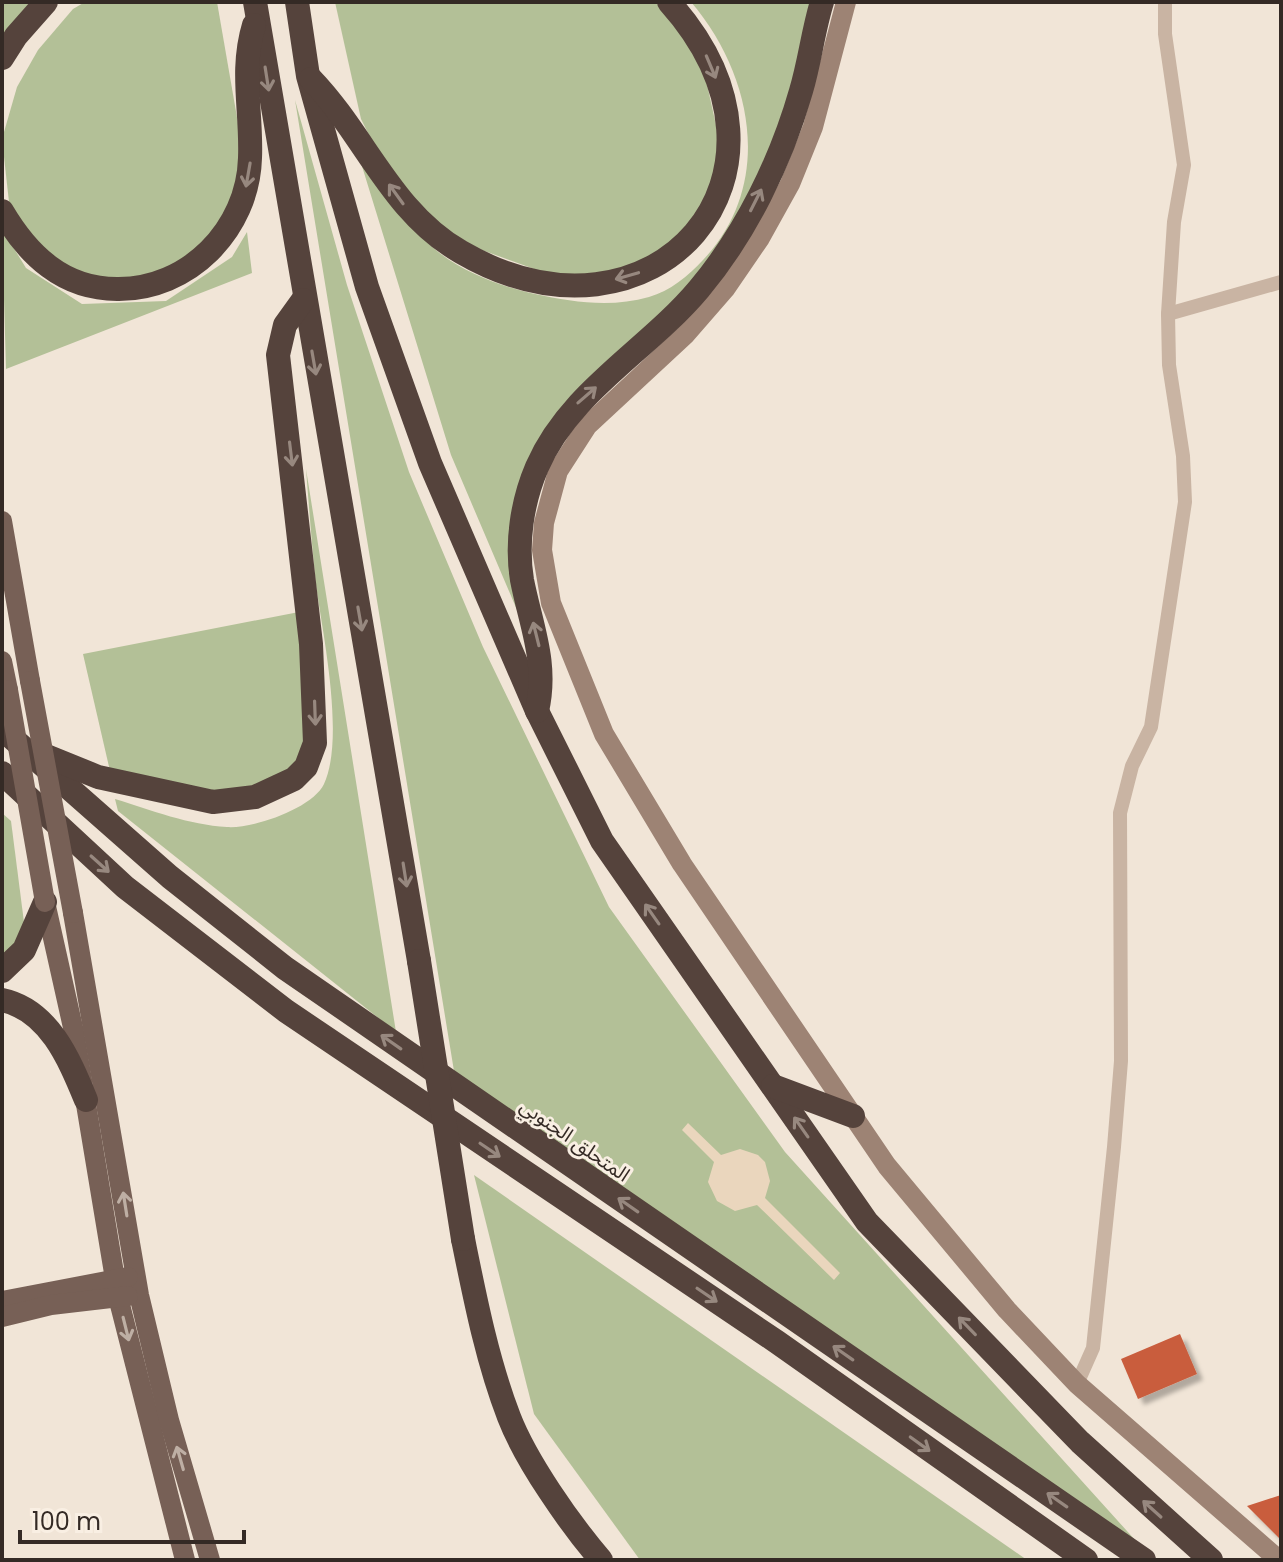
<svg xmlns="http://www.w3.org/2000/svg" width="1283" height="1562" font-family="Poppins,'Noto Sans Arabic',sans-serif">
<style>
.green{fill:#b3c097}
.plaza{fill:#ead6bd}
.building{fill:#c95d3d;filter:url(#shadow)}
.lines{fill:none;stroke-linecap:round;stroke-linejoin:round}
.street{stroke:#c9b4a3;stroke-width:14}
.secondary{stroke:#9d8374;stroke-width:20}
.primary{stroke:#776056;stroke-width:20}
.highway{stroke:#55433c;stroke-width:24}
.primary-bridge{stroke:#776056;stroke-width:20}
.highway-bridge{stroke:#55433c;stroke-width:24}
.oneway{stroke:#97887f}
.oneway2{stroke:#beafa4}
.labels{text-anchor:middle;stroke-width:6;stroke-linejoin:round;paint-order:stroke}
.street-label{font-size:20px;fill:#342a25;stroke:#f9efe3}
</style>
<defs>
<filter id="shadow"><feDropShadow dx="6" dy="6" stdDeviation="2" flood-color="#0004"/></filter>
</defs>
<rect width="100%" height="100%" fill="#f1e5d7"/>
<g class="green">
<polygon points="2,2 44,2 2,51"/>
<polygon points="85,2 217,2 247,175 215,240 160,281 91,280 41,251 9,202 2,139 17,87 38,50 73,9"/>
<polygon points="335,2 660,2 700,53 726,170 670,260 562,279 479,249 439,226 409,197 377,151 361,119"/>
<path d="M691 2H821L798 103 728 252 538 453 517 610 451 455 361 163C382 189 403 219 427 242 454 269 498 286 535 294 572 302 611 308 649 297 670 291 688 276 703 260 774 185 754 76 691 2Z"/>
<polygon points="295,100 347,285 409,472 483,647 609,907 785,1152 1136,1541 454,1071"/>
<polygon points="2,229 26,268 82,304 166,301 232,257 247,232 252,273 6,369"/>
<path d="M306 469 396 1032 118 811 115 799C151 810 189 825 227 827 253 829 313 808 324 784 345 738 323 636 316 585 312 546 309 508 306 469Z"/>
<polygon points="299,612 307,680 302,773 229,800 110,771 83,654"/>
<polygon points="2,813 11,821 26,938 2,971"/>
<polygon points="474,1175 1027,1560 640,1560 534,1414"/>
</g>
<polygon class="plaza" points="688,1123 721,1155 740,1149 758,1155 765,1162 770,1181 765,1198 840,1273 834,1280 757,1205 735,1211 717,1201 708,1182 714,1162 682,1130"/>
<g class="building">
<polygon points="1180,1334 1197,1374 1138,1399 1121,1359"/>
<polygon points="1281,1495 1281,1540 1247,1506"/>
</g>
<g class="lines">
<g class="street">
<polyline points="1168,314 1281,282"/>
<polyline points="1077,1384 1093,1348 1114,1147 1121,1061 1120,813 1132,766 1151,727 1185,502 1183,456 1169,365 1168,314 1174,222 1184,165 1165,34 1165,2"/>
</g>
<polyline class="secondary" points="846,2 813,127 790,184 760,238 725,289 685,335 587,426 558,471 544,523 542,550 551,603 604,734 682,864 887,1166 1007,1310 1077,1384 1279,1560"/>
<g class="primary">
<polyline points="2,521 30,681"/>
<polyline points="2,661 8,690"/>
<polyline points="45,902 74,1032 118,1297 185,1560"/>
<polyline points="73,913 139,1295 169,1420 210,1560"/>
<polyline points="2,1301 128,1277"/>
<polyline points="2,1317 51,1305 128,1296"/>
</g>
<g class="highway">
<polyline points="255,2 419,961"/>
<polyline points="297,2 308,76 367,287 430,463 537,711 602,841 867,1222 1080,1442 1211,1560"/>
<polyline points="2,58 16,36 46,2"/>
<path d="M311 79C365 135 391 212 461 252 654 364 822 173 669 2"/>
<path d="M2 211C28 255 63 289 117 289 188 290 248 230 250 158 252 112 240 71 254 25"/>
<path d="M537 711C548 663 531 626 522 580 516 543 522 502 537 467 570 391 647 351 699 289 746 233 781 161 801 91 810 61 813 31 822 2"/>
<polyline points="2,729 170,877 285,968 1144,1560"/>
<polyline points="44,755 98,777 213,802 255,797 294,779 306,767 315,743 311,644 278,355 285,325 303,300"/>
<polyline points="2,773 125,887 286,1011 777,1342 1086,1560"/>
<polyline points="2,971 24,950 45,902"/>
<path d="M2 1000C49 1010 69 1059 86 1100"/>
<polyline points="773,1086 853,1116"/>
<path d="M463 1239C475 1298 487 1360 509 1417 526 1461 570 1524 601 1560"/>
</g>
<g class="primary-bridge">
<polyline points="30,681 73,913"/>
<polyline points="8,690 45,902"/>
</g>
<polyline class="highway-bridge" points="419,961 463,1239"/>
</g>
<defs><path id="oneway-shaft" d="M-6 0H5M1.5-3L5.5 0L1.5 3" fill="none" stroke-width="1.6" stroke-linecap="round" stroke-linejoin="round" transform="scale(2)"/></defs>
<g class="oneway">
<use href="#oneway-shaft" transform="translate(711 67) rotate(67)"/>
<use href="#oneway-shaft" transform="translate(267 79) rotate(81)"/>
<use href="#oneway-shaft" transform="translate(248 175) rotate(100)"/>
<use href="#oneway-shaft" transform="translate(396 194) rotate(-126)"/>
<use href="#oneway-shaft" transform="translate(756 200) rotate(-63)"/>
<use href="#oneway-shaft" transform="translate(627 276) rotate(164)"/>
<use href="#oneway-shaft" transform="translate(314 363) rotate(80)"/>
<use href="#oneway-shaft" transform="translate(587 395) rotate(-41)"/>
<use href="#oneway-shaft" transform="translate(291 454) rotate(83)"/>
<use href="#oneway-shaft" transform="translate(360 619) rotate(80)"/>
<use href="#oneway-shaft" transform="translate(536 634) rotate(-104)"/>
<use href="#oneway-shaft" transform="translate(315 713) rotate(88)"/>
<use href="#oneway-shaft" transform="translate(100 864) rotate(42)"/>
<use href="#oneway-shaft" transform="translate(405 875) rotate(81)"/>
<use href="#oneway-shaft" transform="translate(652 914) rotate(-125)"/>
<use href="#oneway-shaft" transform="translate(391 1042) rotate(-145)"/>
<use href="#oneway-shaft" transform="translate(801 1127) rotate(-125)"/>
<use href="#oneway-shaft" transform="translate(490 1150) rotate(34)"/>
<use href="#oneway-shaft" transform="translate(628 1205) rotate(-145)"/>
<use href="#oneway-shaft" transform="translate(707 1295) rotate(34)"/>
<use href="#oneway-shaft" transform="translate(967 1326) rotate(-134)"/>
<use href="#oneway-shaft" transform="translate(843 1353) rotate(-145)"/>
<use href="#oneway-shaft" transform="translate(920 1444) rotate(36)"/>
<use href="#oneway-shaft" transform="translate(1057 1500) rotate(-145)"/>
<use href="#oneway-shaft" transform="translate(1152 1509) rotate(-138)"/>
</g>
<g class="oneway2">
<use href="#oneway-shaft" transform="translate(125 1204) rotate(-99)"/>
<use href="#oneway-shaft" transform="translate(126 1329) rotate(76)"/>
<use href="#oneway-shaft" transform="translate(180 1458) rotate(-106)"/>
</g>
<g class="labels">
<g class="street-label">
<text transform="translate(575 1140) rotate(35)" y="7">المتحلق الجنوبي</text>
</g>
</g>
<rect width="1283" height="1562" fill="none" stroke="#342a25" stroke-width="8"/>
<path d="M20 1530v12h224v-12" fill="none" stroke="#342a25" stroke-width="4"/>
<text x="32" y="1530" font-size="24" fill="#342a25" stroke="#f9efe3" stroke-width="6" paint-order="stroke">100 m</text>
</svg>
